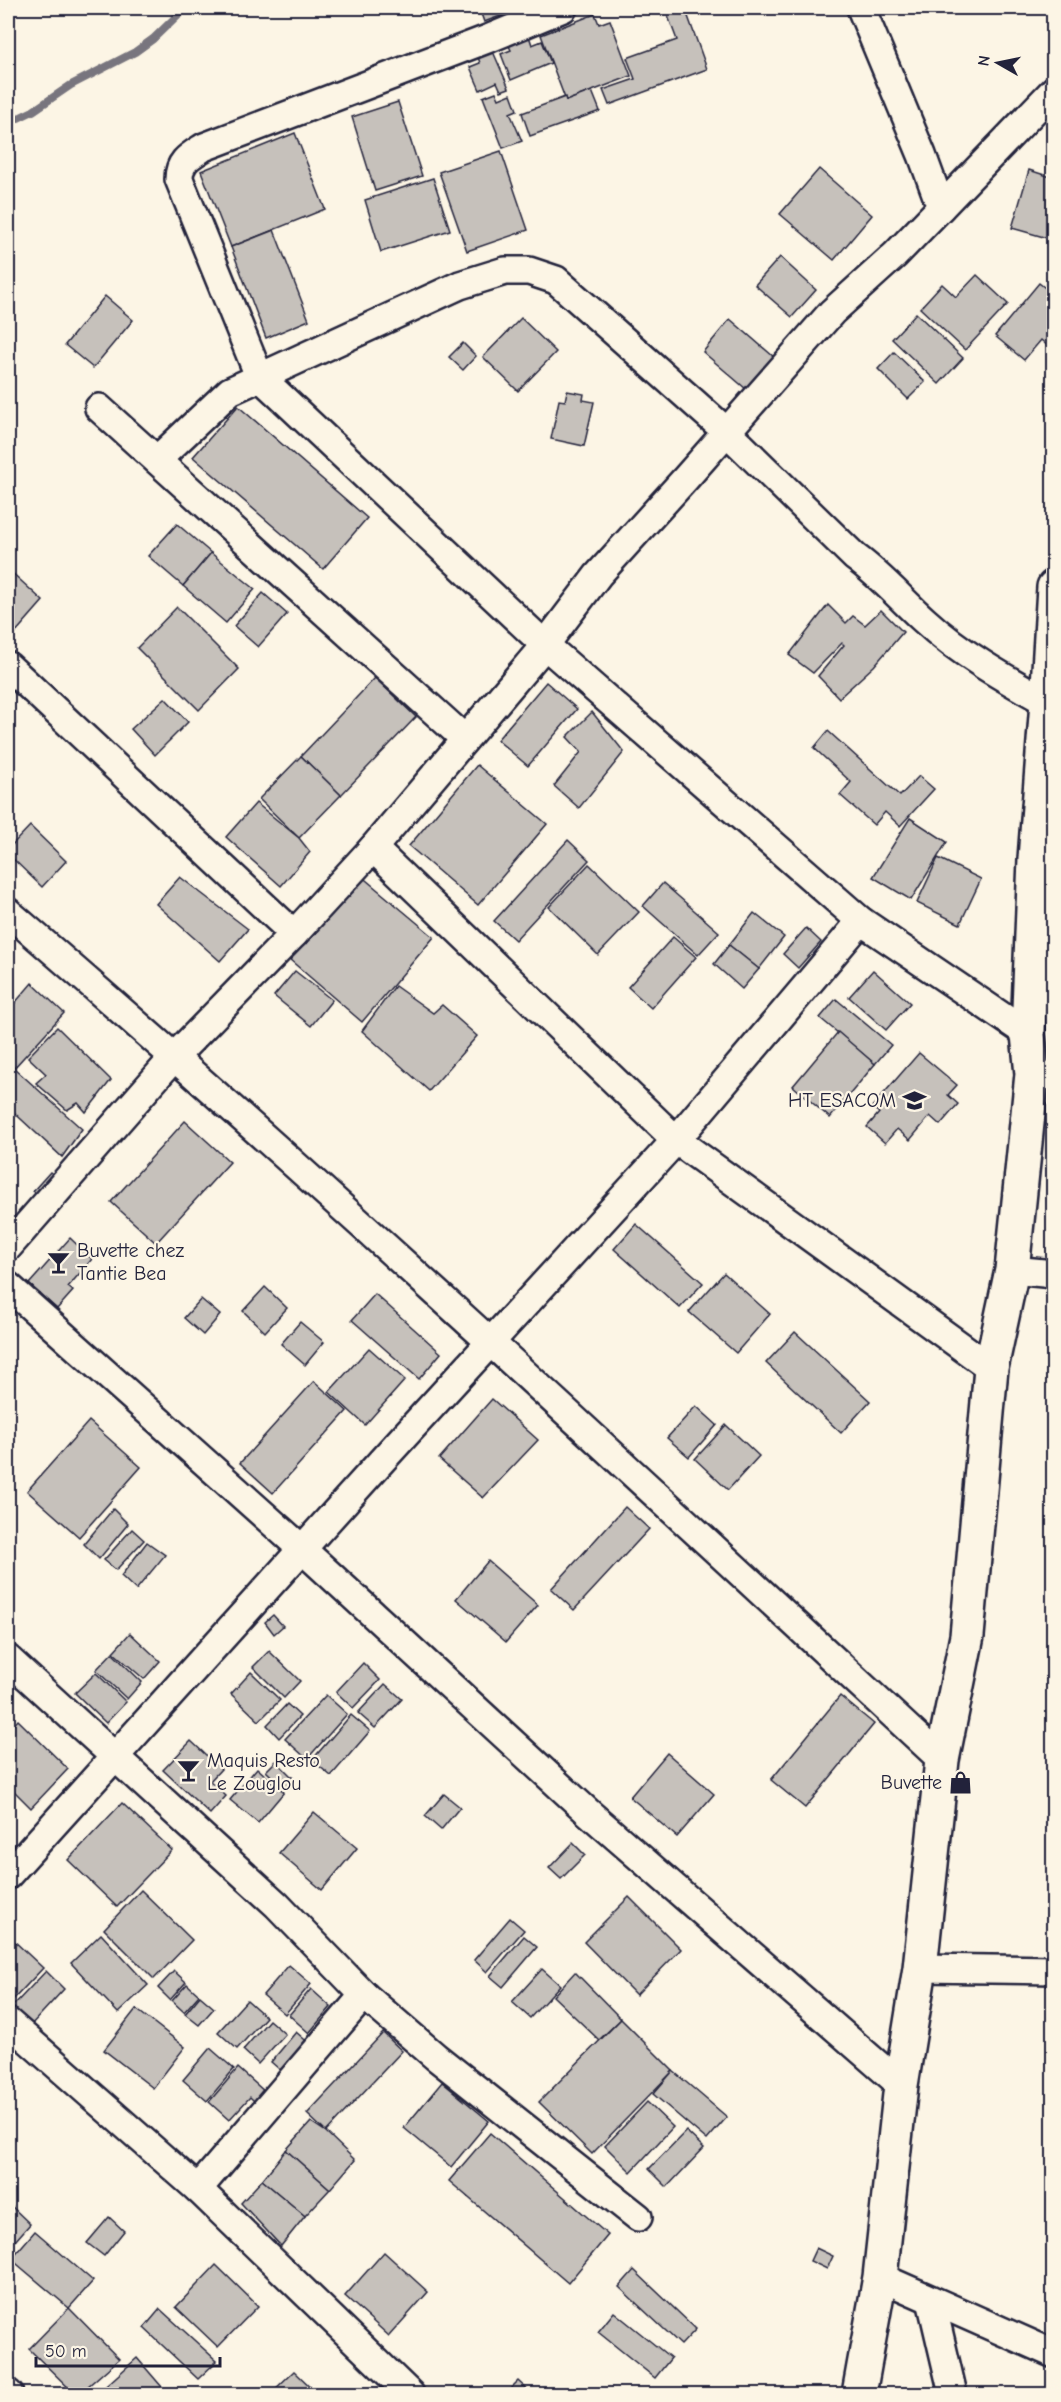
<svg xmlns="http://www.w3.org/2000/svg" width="1061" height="2402" font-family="'Comic Neue',sans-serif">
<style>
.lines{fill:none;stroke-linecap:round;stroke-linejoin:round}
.stream{stroke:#78757e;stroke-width:8}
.building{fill:#c6c1bb;stroke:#22223b;stroke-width:1.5}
.street-casing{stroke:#22223b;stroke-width:32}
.secondary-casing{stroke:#22223b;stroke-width:38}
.street{stroke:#fcf5e5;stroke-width:27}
.secondary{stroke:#fcf5e5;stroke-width:33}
.labels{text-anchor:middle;stroke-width:4.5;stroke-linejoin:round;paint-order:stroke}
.poi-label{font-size:20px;fill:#22223b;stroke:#fcf5e5;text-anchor:end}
</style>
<rect width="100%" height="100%" fill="#fcf5e5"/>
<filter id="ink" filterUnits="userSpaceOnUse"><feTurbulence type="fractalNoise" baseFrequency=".0167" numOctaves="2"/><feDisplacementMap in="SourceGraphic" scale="12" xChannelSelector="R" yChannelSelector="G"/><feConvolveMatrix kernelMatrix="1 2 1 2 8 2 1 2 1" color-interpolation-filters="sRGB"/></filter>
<g filter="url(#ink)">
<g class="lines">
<polyline class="stream" points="8,123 33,111 71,85 135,52 153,39 185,8"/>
</g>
<g class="building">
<polygon points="479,8 522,8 484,22"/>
<polygon points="665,8 685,8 707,69 609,105 603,90 635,79 627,58 677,40"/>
<polygon points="595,14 599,24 610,20 631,76 566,101 541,35"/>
<polygon points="529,36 532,45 542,41 551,63 511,80 501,54 511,50 508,44"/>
<polygon points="491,47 509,88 501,91 497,82 480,90 470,67 480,63 477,54"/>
<polygon points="592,91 600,111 530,136 522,113 565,97 566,101"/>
<polygon points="496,92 499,99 511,94 517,110 510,113 522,141 503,148 483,97"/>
<polygon points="398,102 422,176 375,191 352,117"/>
<polygon points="295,133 325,209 231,247 201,171"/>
<polygon points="501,151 528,230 467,251 439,172"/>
<polygon points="819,169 872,215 834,260 780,214"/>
<polygon points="1029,170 1054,178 1054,240 1012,228"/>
<polygon points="433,178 450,230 381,252 365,200"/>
<polygon points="274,230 309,320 266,338 231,247"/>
<polygon points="780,257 816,290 792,317 755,285"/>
<polygon points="977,275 1008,304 965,350 920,308 942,284 956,297"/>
<polygon points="1039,283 1054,295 1054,344 1050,348 1041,340 1024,360 995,336"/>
<polygon points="105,296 133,320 93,368 65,345"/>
<polygon points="916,313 963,358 939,384 892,339"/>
<polygon points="521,318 556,352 518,391 483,357"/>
<polygon points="730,319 774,357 746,389 703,352"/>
<polygon points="463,343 476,356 463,370 449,357"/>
<polygon points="894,352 925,382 908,399 878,369"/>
<polygon points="567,391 584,394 583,400 594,402 584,446 551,439 559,400 565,401"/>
<polygon points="238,406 367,518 323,569 193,457"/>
<polygon points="177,524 211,553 183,586 148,556"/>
<polygon points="211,553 255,589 226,623 183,586"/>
<polygon points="8,569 43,601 8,641"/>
<polygon points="263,593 287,614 258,647 234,626"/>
<polygon points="828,605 846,623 853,616 865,625 881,610 903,632 874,666 839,698 818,676 844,645 842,643 813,673 789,655"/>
<polygon points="177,607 239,669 199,710 137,648"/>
<polygon points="375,678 416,717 341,795 301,756"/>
<polygon points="546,682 577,709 528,766 497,740"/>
<polygon points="165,698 188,722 155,755 131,729"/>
<polygon points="592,712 624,752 579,808 554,786 581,752 567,737"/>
<polygon points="828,731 900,796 919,776 934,789 900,826 885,812 874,825 840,795 851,782 814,748"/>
<polygon points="301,756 341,795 299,838 259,799"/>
<polygon points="477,765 547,824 478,905 409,846"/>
<polygon points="256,803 299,838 310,852 281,886 226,837"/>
<polygon points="910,818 947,842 911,900 873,877"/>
<polygon points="30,826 66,861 42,887 8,854 8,849"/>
<polygon points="568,840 589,860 515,940 494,921"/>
<polygon points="938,858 981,879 960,924 917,903"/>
<polygon points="589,864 639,912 598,955 549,907"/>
<polygon points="360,875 434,937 362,1022 289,959"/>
<polygon points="180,877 248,929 220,961 156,904"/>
<polygon points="663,883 719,932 698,955 643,906"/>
<polygon points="754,913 784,937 759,969 729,945"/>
<polygon points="806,928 821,942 798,968 783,954"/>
<polygon points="673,937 696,957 651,1008 628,987"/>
<polygon points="729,945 759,969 742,989 714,964"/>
<polygon points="873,970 910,1003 886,1030 849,997"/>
<polygon points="295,971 332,1000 311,1026 274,996"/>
<polygon points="32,983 64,1013 14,1068 82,1129 62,1157 8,1107 8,1011"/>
<polygon points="8,984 14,990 8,997"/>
<polygon points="395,986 433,1013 442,1005 477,1036 429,1091 362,1031"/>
<polygon points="836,999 891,1045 875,1064 820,1018"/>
<polygon points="57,1027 111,1080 86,1112 78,1103 67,1110 36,1083 46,1074 28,1057"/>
<polygon points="838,1032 875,1064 830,1118 793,1086"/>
<polygon points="919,1053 957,1085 948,1095 958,1104 940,1125 930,1116 910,1140 897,1129 885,1143 867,1127 879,1113 872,1107"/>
<polygon points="185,1121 230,1162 156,1243 111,1202"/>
<polygon points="50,1172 63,1183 46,1202 33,1191"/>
<polygon points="636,1224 703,1283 680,1308 614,1249"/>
<polygon points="70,1238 92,1259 68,1287 73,1291 57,1309 29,1284"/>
<polygon points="724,1273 770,1314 736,1353 689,1312"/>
<polygon points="265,1287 287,1308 265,1332 243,1311"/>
<polygon points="375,1294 441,1353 419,1379 352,1320"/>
<polygon points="201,1299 220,1315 203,1335 184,1318"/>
<polygon points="300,1322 324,1342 305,1365 281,1344"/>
<polygon points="795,1332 870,1401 841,1433 766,1363"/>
<polygon points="369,1348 405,1380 365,1425 329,1392"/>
<polygon points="314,1381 347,1411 273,1493 240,1463"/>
<polygon points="492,1399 538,1440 483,1498 439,1459"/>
<polygon points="696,1406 717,1425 689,1457 667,1438"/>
<polygon points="89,1421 141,1467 79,1537 27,1491"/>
<polygon points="726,1425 759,1456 728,1490 695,1459"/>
<polygon points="625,1507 649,1529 574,1610 551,1589"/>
<polygon points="113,1509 128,1524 99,1559 84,1544"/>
<polygon points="132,1529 144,1540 116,1570 104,1560"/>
<polygon points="147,1542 165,1555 136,1590 121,1576"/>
<polygon points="488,1561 538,1605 506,1642 456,1599"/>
<polygon points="273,1615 283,1626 274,1634 265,1622"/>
<polygon points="130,1633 160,1661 144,1679 113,1652"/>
<polygon points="269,1651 300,1681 284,1698 253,1667"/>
<polygon points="112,1653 142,1682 127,1699 96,1670"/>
<polygon points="363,1663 380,1680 353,1708 336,1692"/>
<polygon points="251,1672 280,1700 259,1721 231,1694"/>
<polygon points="96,1673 126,1702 106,1723 75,1693"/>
<polygon points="385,1684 402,1699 375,1728 358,1713"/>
<polygon points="326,1695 347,1714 307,1759 285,1739"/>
<polygon points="840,1696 874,1724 805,1808 771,1780"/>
<polygon points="287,1704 300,1716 279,1738 267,1725"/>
<polygon points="351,1715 370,1731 331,1776 312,1760"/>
<polygon points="18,1720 68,1769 31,1808 8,1785 8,1731"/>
<polygon points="191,1741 221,1769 210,1781 226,1796 210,1814 163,1770"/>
<polygon points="667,1753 714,1794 677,1837 630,1797"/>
<polygon points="276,1761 294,1779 285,1789 266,1771"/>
<polygon points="257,1768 284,1792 258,1823 230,1800"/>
<polygon points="444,1794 460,1807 441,1830 425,1816"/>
<polygon points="122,1803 172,1850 117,1907 68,1860"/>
<polygon points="314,1812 357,1848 322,1890 279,1853"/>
<polygon points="573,1843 585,1855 561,1879 549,1868"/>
<polygon points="141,1890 192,1940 154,1979 104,1929"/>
<polygon points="629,1897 681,1949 636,1995 584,1942"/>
<polygon points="510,1918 524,1930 487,1972 474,1960"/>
<polygon points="101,1934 148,1985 118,2013 71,1963"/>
<polygon points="524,1936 537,1947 503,1987 490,1976"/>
<polygon points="12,1939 43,1968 8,2005 8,1943"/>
<polygon points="289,1965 311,1984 285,2014 263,1995"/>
<polygon points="542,1969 560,1985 530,2018 512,2002"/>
<polygon points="46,1971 64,1989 31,2025 12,2007"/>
<polygon points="174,1971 186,1982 170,2000 158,1988"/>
<polygon points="575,1972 621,2019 599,2040 553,1996"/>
<polygon points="187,1984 199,1995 184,2012 172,2001"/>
<polygon points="311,1989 331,2007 309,2033 289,2015"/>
<polygon points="200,1996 214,2008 199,2025 185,2014"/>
<polygon points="247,2000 266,2017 237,2049 218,2032"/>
<polygon points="136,2009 185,2047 153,2088 104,2050"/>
<polygon points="621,2019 673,2071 592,2154 539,2102"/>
<polygon points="269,2020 285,2034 258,2064 243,2050"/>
<polygon points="296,2032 311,2045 286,2075 271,2062"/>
<polygon points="383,2033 402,2051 326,2132 307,2114"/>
<polygon points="210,2048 234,2069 207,2101 183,2080"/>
<polygon points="238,2068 265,2092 255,2102 250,2097 229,2120 209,2102"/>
<polygon points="673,2071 727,2117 707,2140 653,2094"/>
<polygon points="442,2082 489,2121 451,2167 404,2128"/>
<polygon points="647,2102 673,2127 631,2172 605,2146"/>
<polygon points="311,2122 326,2132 355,2160 330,2189 286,2150"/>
<polygon points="686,2131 704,2148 667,2187 649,2169"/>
<polygon points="490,2133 608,2235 568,2283 449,2181"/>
<polygon points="286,2150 330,2189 305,2216 262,2180"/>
<polygon points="262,2180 305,2216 281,2246 241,2203"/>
<polygon points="8,2203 30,2224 8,2249"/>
<polygon points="109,2217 124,2231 104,2256 87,2243"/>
<polygon points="35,2231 93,2281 69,2308 11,2259"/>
<polygon points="816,2248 833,2256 827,2269 810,2261"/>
<polygon points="384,2252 428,2292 389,2336 345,2296"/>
<polygon points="216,2265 258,2306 218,2347 176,2307"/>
<polygon points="634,2270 696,2329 681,2345 619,2287"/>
<polygon points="69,2308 119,2359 79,2394 75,2394 29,2349"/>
<polygon points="160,2309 217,2361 198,2379 144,2328"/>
<polygon points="614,2312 671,2358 655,2378 598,2332"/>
<polygon points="137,2358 168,2394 97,2394"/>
<polygon points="294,2371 318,2394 270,2394"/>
<polygon points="518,2381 532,2394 505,2394"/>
</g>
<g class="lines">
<defs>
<g id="street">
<path d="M563 8 490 38 204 147C190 156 179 161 179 179L259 376 545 645 861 921 1028 1034"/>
<polyline points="861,8 922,155 941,207"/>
<polyline points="99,408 465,739"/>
<path d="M157 460 230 391 460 285 505 271H529L556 280 726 431 855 557C881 576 901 599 924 620 961 654 1004 678 1047 702"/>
<polyline points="8,666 294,934"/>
<polyline points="373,848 676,1140 991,1368"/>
<path d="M8 912C326 1186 634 1474 942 1760"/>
<polyline points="1032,1074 1054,1076"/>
<polyline points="8,1247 175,1056 294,934 373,848 545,645 598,575 686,478 832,312 895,255 1054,90"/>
<polyline points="1012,1270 1054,1274"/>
<polyline points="8,1286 303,1550 589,1813 901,2085"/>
<polyline points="8,1659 277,1905 364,1995 436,2057 638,2217"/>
<polyline points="8,1875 386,1456 676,1140 861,921"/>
<polyline points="920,1968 1054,1970"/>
<polyline points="8,2022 198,2189 410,2394"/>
<polyline points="198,2189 364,1995"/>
<polyline points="880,2277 1054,2354"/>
<polyline points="931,2300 953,2394"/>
<polyline points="8,2393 9,2394"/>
</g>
<polyline id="secondary" points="859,2394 880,2277 901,2085 920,1968 942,1760 967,1636 991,1368 1012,1270 1032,1074 1028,1034 1035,859 1047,702 1054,587"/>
</defs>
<use href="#street" class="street-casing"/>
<use href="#secondary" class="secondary-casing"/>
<use href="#street" class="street"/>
<use href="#secondary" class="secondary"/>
</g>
</g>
<defs>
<symbol id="university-bare" viewBox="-9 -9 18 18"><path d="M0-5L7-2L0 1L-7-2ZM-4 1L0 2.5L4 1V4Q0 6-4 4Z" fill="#22223b" stroke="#fcf5e5" stroke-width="2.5" paint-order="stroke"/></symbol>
<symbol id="bar-bare" viewBox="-9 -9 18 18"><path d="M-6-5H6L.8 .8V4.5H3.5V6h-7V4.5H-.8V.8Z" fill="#22223b" stroke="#fcf5e5" stroke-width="2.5" paint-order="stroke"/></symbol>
<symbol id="shop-bare" viewBox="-9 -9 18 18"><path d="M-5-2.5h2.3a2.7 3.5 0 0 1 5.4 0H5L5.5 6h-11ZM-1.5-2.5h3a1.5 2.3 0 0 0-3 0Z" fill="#22223b" stroke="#fcf5e5" stroke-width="2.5" paint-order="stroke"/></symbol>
</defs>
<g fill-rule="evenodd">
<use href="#university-bare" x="898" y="1084" width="33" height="33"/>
<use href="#bar-bare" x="42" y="1246" width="33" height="33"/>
<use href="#bar-bare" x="172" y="1754" width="33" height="33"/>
<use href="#shop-bare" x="944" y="1766" width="33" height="33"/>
</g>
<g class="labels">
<g class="poi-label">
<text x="896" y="1107">HT ESACOM</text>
<text x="77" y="1257" text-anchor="start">Buvette chez<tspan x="77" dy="23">Tantie Bea</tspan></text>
<text x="207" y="1767" text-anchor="start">Maquis Resto<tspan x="207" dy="23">Le Zouglou</tspan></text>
<text x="942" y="1789">Buvette</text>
</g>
</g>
<rect width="1061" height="2402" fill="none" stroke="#fcf5e5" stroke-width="30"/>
<rect x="15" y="15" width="1031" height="2372" fill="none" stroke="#22223b" stroke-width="2" filter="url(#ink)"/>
<g transform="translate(998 63) rotate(279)" stroke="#fcf5e5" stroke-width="4.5" paint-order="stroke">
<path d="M0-4.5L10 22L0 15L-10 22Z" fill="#22223b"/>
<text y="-9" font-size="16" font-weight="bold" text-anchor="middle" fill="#22223b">N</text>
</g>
<path d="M36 2357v9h184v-9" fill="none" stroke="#22223b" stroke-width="3"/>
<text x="45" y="2357" font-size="18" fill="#22223b" stroke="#fcf5e5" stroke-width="4.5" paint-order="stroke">50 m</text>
</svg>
